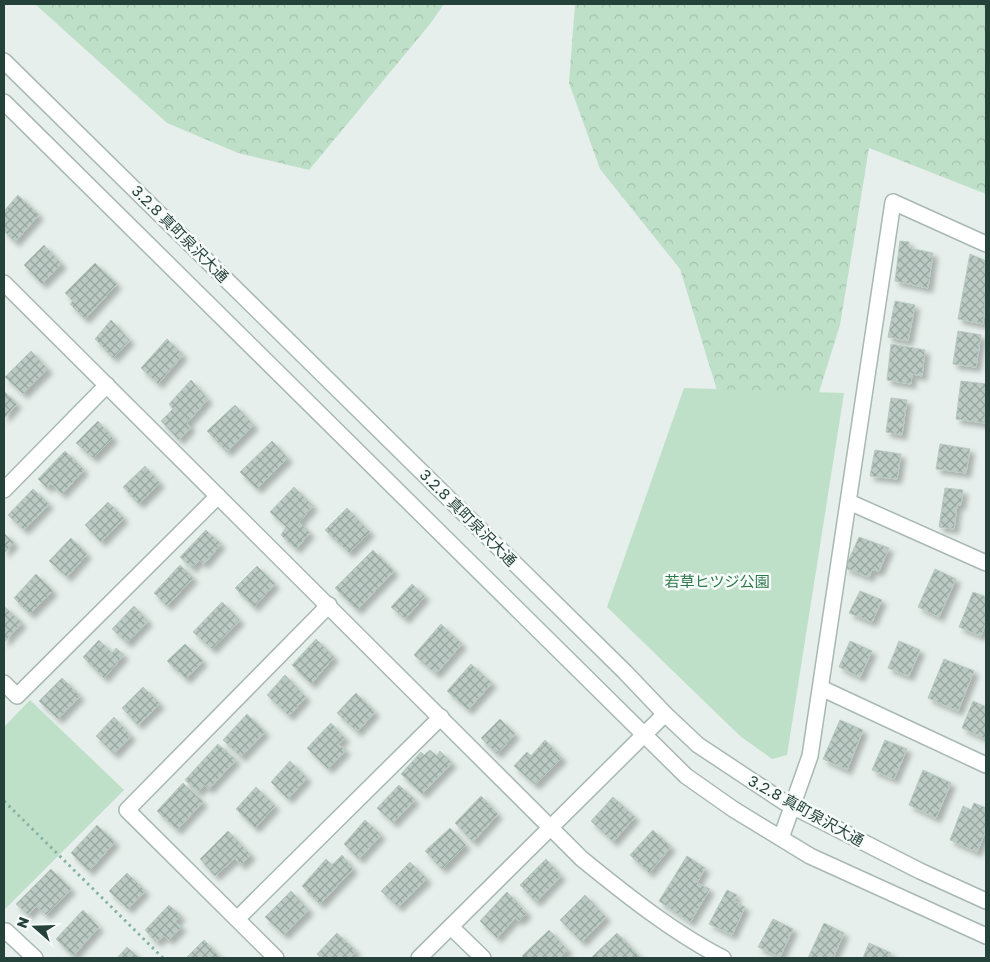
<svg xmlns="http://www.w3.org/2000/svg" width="990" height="962" font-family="'Golos Text','Noto Sans JP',sans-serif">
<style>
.forest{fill:url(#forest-crowns)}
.park{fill:#bfe0c8}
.building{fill:url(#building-cross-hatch);stroke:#b8c9c2;filter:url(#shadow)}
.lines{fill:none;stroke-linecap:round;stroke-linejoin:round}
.minor-casing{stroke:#a8b8b2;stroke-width:18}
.path{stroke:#86b3a5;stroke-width:3;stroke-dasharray:2.5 4;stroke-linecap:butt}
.minor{stroke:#fff;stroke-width:15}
.labels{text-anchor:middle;stroke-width:5;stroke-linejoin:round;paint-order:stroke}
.street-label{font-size:15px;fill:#24423a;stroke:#f7fbf9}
.park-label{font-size:15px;fill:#2d7a4b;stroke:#f7fbf9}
</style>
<defs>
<pattern id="forest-crowns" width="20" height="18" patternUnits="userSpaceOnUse" patternTransform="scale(1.25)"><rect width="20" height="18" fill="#bfe0c8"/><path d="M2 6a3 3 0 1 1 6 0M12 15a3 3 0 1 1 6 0" fill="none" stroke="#a4c1ad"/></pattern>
<pattern id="building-cross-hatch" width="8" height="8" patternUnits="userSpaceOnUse" patternTransform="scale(1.25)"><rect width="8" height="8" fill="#bbcac4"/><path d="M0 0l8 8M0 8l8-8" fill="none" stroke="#98a6a0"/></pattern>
<filter id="shadow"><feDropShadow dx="4.5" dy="4.5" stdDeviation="2.5" flood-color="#0004"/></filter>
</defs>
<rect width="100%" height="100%" fill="#e6efeb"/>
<g class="forest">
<polygon points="35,4 444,4 430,24 309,170 238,153 167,123"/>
<polygon points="575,4 986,4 986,194 869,148 840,325 809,424 734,446 680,269 600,169 569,83"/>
</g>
<g class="park">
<polygon points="684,388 844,393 787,755 772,759 740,736 607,607"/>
<polygon points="30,700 124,790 4,910 4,727"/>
</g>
<g class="building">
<polygon points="18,195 39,215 15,242 4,231 4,211"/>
<polygon points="900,241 909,242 909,248 933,253 928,288 895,281"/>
<polygon points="44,245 62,264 42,284 24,265"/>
<polygon points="970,254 986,261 984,268 986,269 986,291 983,324 958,319"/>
<polygon points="95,263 117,284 85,319 70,304 73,301 65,293"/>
<polygon points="895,301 915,305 908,341 888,337"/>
<polygon points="111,320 130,340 113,358 95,339"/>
<polygon points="958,331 981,335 976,367 953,364"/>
<polygon points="167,339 183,355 158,384 141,368"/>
<polygon points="891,344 925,350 922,376 912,374 911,384 887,380"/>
<polygon points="31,351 48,369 23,394 5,377"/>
<polygon points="191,380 208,399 187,423 191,427 179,440 161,421 173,409 169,404"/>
<polygon points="961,381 986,384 985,423 956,419"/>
<polygon points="4,391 17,404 4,418"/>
<polygon points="891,398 907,400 902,435 886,432"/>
<polygon points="235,405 254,425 227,452 207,431"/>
<polygon points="98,421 113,438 93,458 76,443"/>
<polygon points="272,441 288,458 257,489 240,472"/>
<polygon points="940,444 970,449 966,473 936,469"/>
<polygon points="875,450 901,454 897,479 870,476"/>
<polygon points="65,451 84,470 62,494 51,484 47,488 38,479"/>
<polygon points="145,466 160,483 139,504 123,487"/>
<polygon points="294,487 313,506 299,522 310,533 296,549 281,535 286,527 270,512"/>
<polygon points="945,488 963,490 961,505 957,505 954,529 939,527"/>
<polygon points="33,489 49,504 24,530 8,515"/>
<polygon points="108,502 124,518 101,542 85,525"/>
<polygon points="347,508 370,532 349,553 325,530"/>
<polygon points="206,530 221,544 204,564 199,560 192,568 180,557"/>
<polygon points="4,533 14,543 4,553"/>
<polygon points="859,537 889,548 879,571 872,570 869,577 845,568"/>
<polygon points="71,538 87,554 67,577 49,561"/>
<polygon points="373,550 394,571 357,610 335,588"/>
<polygon points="180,565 193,578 167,606 154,593"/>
<polygon points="257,566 275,584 254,607 235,588"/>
<polygon points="935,569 956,579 939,617 918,607"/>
<polygon points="36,574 53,591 30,614 14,598"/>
<polygon points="412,584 425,596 405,619 391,607"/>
<polygon points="860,591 882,600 872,622 849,613"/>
<polygon points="973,592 986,597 986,622 981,636 959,627"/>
<polygon points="222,602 240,620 212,649 193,632"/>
<polygon points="4,606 22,623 4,642"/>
<polygon points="134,606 148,621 127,643 112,629"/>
<polygon points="441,624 462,644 436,674 414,655"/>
<polygon points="316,639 334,657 311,684 292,665"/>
<polygon points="99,640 112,653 116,648 124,655 104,678 83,657"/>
<polygon points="850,641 872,651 860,677 839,667"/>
<polygon points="899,641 920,650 909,676 888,668"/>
<polygon points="185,644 203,661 186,679 167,661"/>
<polygon points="944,659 974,671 958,711 928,698"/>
<polygon points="471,664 492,683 468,710 447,691"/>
<polygon points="285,675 306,697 289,716 267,695"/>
<polygon points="62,678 80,696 58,719 39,701"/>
<polygon points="143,687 160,704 138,725 122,708"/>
<polygon points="356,693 375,712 357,732 337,713"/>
<polygon points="973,701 986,707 986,739 962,728"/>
<polygon points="247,714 265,732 241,757 223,740"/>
<polygon points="114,717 131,736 114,754 96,736"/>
<polygon points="500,719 515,734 497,754 481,738"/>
<polygon points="840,720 863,730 847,770 823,759"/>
<polygon points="331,723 345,738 338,744 346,750 328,769 307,748"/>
<polygon points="545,740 562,758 535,785 514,766 527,752 531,756"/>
<polygon points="885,740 907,749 894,779 872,770"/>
<polygon points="218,744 236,760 209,789 204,785 198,792 185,780"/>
<polygon points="430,750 437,756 440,751 452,763 422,794 401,774 421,752 424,755"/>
<polygon points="290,761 307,778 288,799 271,782"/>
<polygon points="923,770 951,783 936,818 909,805"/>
<polygon points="183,783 203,802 177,830 157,811"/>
<polygon points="399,785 415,800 393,823 377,808"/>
<polygon points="256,787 275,806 255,828 236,809"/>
<polygon points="481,796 498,814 473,842 455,823"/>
<polygon points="613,797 635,817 613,842 591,821"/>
<polygon points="974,803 986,808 986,830 977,852 950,840 963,806 971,810"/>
<polygon points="365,820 381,835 359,859 344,844"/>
<polygon points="97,825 115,842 89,871 71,853"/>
<polygon points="450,828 466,845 442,869 425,851"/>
<polygon points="653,830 671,847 649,873 630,855"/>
<polygon points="228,831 251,855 241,865 235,858 215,876 200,859"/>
<polygon points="342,855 353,869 320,904 302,886 326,859 332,865"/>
<polygon points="687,856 705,868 697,883 710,889 690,922 659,901"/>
<polygon points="546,859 561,876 536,902 520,885"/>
<polygon points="410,862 427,879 398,907 381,891"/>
<polygon points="51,869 71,889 46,915 36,906 28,915 16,904"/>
<polygon points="127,873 145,891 128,909 109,891"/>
<polygon points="727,890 737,895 734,901 745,907 732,935 709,924"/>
<polygon points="291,891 309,910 284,935 265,917"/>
<polygon points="507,892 527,913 519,921 515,918 497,938 480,921"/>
<polygon points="585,895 606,917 582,942 560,920"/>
<polygon points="169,905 181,916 175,922 182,927 169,940 164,936 156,942 145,930"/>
<polygon points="83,910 99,927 73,956 56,939"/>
<polygon points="773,919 793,929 780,957 758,947"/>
<polygon points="824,923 844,933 833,958 808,958"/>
<polygon points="549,930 568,950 560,958 524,958 522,956"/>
<polygon points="337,933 356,951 350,958 321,958 317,954"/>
<polygon points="617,933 641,958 591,958"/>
<polygon points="204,940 221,958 186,958"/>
<polygon points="869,943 891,953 888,958 863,958"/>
<polygon points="127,947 139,958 117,958"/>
</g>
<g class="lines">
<defs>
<g id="minor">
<polyline points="4,61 625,672 665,714 698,745 784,802 920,871 986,901"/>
<polyline points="4,102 686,776 733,809 810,856 986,936"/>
<path d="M4 283 582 859C625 894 674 933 723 958"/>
<polyline points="4,490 107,385"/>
<polyline points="849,502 986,563"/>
<polyline points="4,683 17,696 218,496"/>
<polyline points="821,688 986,765"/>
<polyline points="781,838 810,756 893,202 986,244"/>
<polyline points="237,919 441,717"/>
<polyline points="451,927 483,958"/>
<polyline points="4,933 6,931 35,958"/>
<polyline points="276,958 127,810 329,605"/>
<polyline points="419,958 665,714"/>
</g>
</defs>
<use href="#minor" class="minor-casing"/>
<polyline class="path" points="4,801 163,958"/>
<use href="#minor" class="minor"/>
</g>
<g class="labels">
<g class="street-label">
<text transform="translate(180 234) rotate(45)" y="5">3.2.8 真町泉沢大通</text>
<text transform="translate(468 518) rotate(45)" y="5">3.2.8 真町泉沢大通</text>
<text transform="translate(806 811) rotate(29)" y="5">3.2.8 真町泉沢大通</text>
</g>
<g class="park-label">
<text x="717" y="587">若草ヒツジ公園</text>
</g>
</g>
<rect width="990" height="962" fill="none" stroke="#24423a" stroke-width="10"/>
<g transform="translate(35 927) rotate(290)" stroke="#f7fbf9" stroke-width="4" paint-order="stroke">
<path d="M0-4L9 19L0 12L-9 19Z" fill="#24423a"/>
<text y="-8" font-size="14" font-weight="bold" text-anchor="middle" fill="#24423a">N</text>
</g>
</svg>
